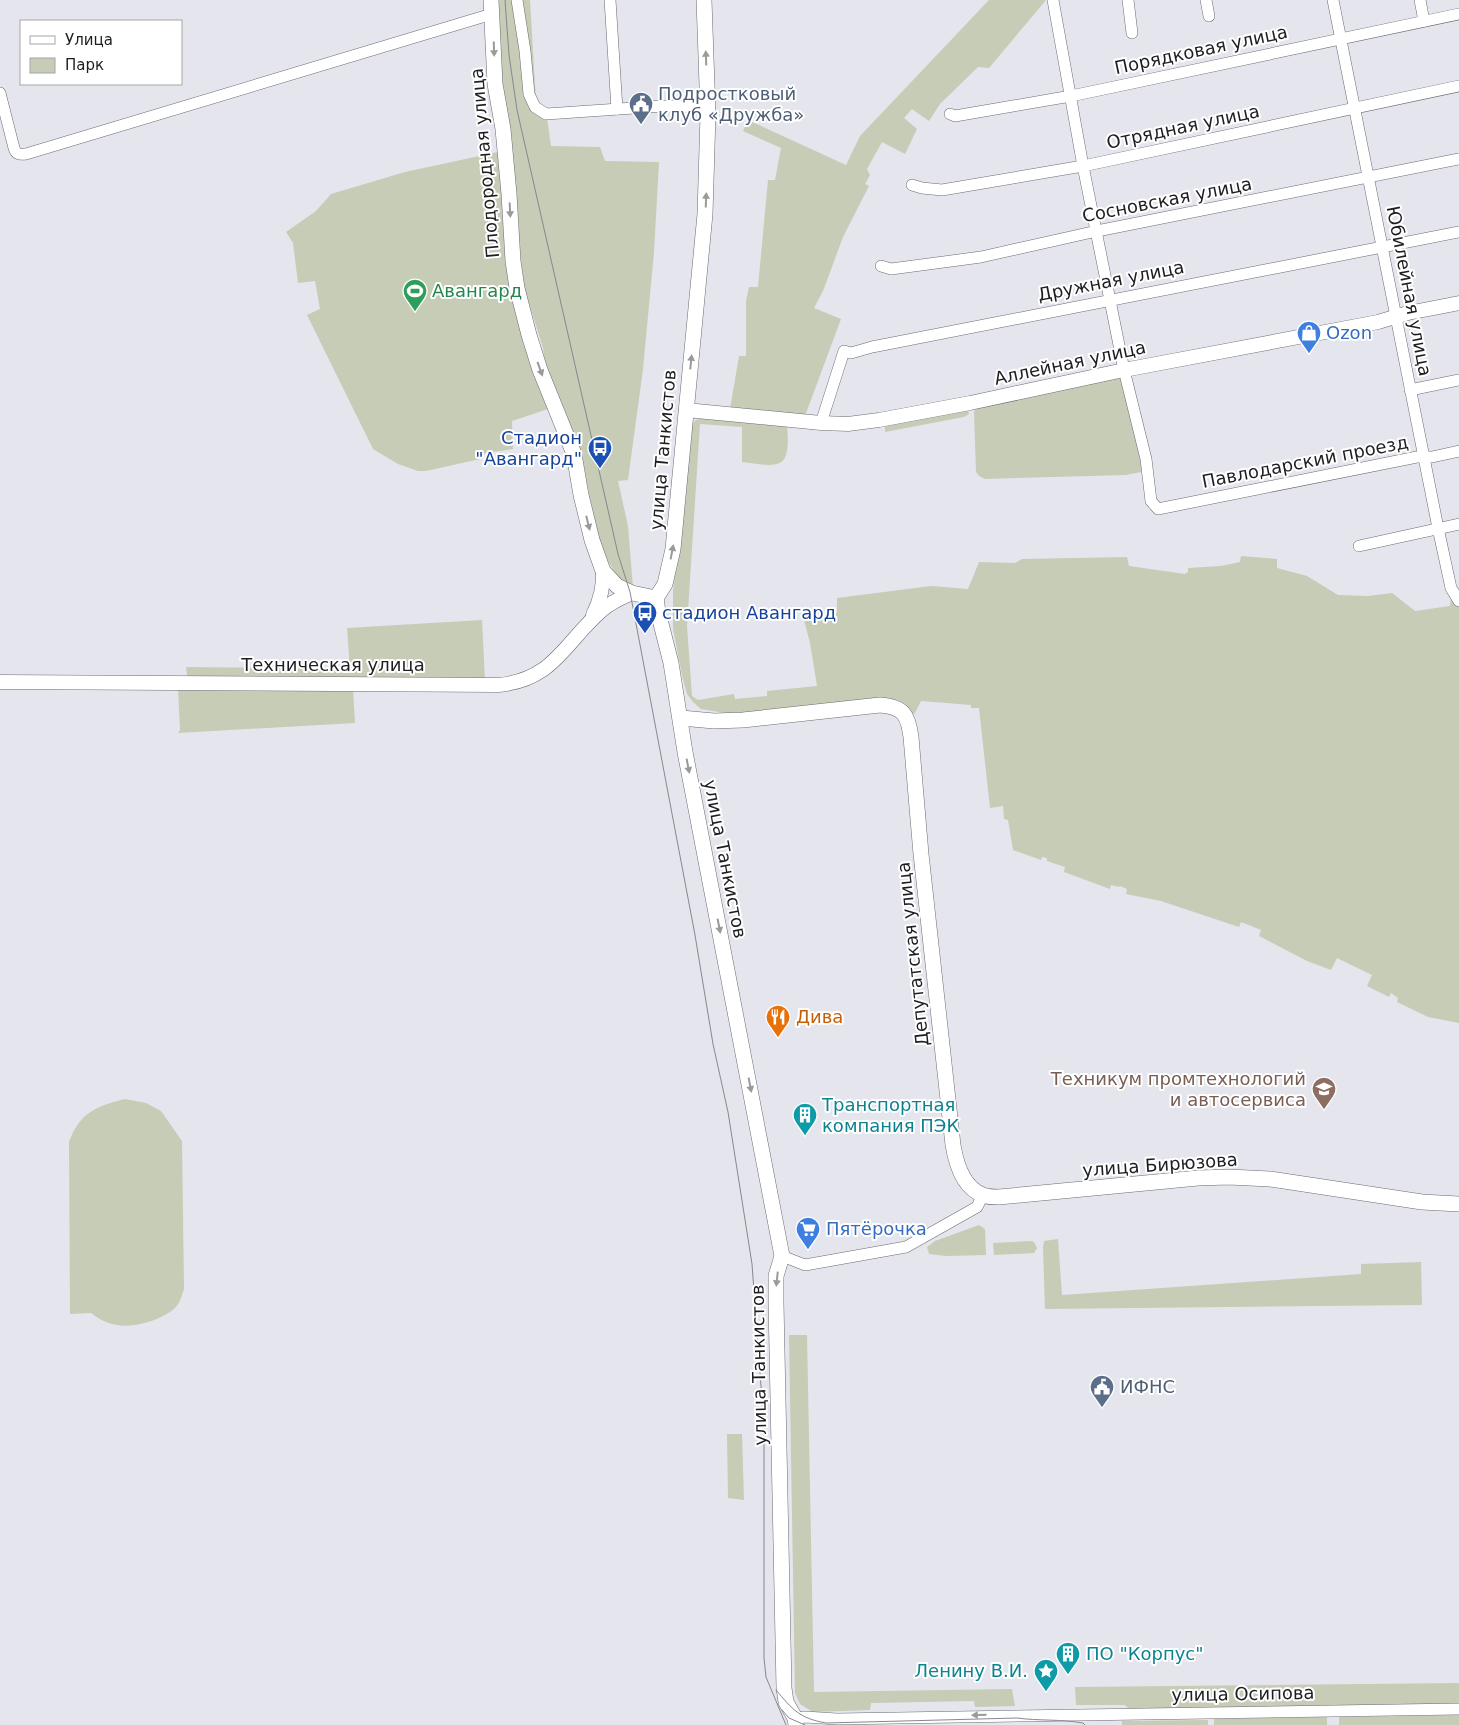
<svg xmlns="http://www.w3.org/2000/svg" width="1459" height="1725" font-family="'DejaVu Sans',sans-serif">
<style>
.green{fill:#c6ccb6}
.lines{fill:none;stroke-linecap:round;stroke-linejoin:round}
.minor-casing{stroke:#6b6b72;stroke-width:12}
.tertiary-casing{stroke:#6b6b72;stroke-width:15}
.secondary-casing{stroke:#6b6b72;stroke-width:16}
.minor{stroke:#fff;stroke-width:11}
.tertiary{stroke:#fff;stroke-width:14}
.secondary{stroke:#fff;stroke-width:15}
.tram{stroke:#87878d;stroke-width:1}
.oneway{fill:#9a9a9b}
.labels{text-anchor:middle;stroke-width:4;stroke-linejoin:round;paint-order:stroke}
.street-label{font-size:18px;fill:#1e1e21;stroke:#fff}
.service-label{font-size:18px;fill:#4e5e75;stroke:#fff;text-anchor:start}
.leisure-label{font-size:18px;fill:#27864d;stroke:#fff;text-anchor:start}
.shop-label{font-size:18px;fill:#366cbe;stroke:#fff;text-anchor:start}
.transit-label{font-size:18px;fill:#164399;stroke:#fff;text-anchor:end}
.food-label{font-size:18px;fill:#c56008;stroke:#fff;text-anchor:start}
.education-label{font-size:18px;fill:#785e54;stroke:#fff;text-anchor:end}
.culture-label{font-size:18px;fill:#0d838f;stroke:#fff;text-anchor:start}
</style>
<rect width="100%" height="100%" fill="#e5e5ee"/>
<g class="green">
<polygon points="497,0 530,0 536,102 546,111 551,146 600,147 605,161 659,162 654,252 643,369 628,480 618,481 628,526 633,588 620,580 607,560 598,537 585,474 546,370 543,348 524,287 501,73"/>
<polygon points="989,0 1046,0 989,68 978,67 940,104 929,121 912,109 904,118 917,129 905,154 882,142 867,169 870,175 865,184 869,186 843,237 823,291 814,308 841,319 805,416 730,409 739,356 746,356 746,301 749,287 758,287 768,180 775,180 781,148 743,131 748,120 846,165 860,136"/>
<polygon points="498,152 505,192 548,409 512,421 513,449 485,453 480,459 426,471 418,471 398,464 373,449 307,315 320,309 315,281 298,283 293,243 286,232 316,211 331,194 405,172"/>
<polygon points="1119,377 1123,380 1142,469 1141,472 1126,475 985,479 979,476 976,472 974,412 978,406"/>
<polygon points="963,409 968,410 969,414 964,417 885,432 885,425"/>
<path d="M703 418 787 426C791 471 780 467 742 462V427L700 424 687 626 692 696 698 700 734 694 735 699 767 696V691L817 686 810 643 804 620 837 613V598L931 586 968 589 979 562 1015 563 1022 559 1127 557 1129 566 1185 574 1188 572V568L1221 566 1240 562 1241 556 1277 559V568L1307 576 1338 595 1368 596 1392 593 1415 611 1450 606 1451 597 1459 605V1023L1428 1017 1397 1002 1398 998 1391 993 1389 997 1367 986 1372 975 1337 958 1331 970 1307 961 1259 936 1261 930 1241 922 1239 927 1161 901 1126 894 1127 889 1120 886 1119 887 1111 885 1110 889 1064 872 1065 867 1047 861V858L1042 857 1041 860 1013 850 1008 820 1004 819 1003 806 990 808 979 708H971V705L921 701 915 713 911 715C902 704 903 701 887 698L731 714 701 709 693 702 687 694 682 675 673 629V592L688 428 696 420Z"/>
<polygon points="482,620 485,681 191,679 187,675 186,667 350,669 347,628"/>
<polygon points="178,688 353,689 355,723 178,733 180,730"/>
<path d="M125 1099 146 1103 161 1111 182 1141 184 1289C182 1294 181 1300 178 1304 175 1310 165 1315 159 1318 135 1328 112 1330 91 1313L70 1314 69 1142C80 1112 97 1106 125 1099Z"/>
<polygon points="979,1225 985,1229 986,1255 946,1256 929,1254 927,1247 935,1241"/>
<polygon points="1058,1239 1062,1295 1361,1274 1361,1264 1421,1262 1422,1305 1045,1309 1043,1247 1044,1241"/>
<polygon points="1031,1241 1034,1242 1037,1248 1034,1253 994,1255 993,1243"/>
<polygon points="789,1335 807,1335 814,1692 1012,1689 1015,1706 975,1707 974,1701 871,1703 870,1710 813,1712 800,1704 795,1693"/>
<polygon points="727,1434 742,1434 744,1500 728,1498"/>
<polygon points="1459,1683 1459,1704 1129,1709 1125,1705 1076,1705 1075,1687"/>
<polygon points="1459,1715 1459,1725 1339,1725 1339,1717"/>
<polygon points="1327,1717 1327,1725 1214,1725 1214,1719"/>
<polygon points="1208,1720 1208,1725 1122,1725 1122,1721"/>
</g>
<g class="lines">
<defs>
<g id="minor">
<polyline points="517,0 525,51 529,94 535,107 546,114 663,106 708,107"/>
<polyline points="610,0 617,109"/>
<polyline points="1053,0 1083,166 1124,370 1146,459 1151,501 1158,509 1417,457 1432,457 1459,451"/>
<polyline points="1128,0 1132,33"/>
<polyline points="1206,0 1209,16"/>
<polyline points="1333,0 1438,528 1451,588 1459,601"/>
<polyline points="1420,0 1424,21"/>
<path d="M0 93 14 148C16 154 19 155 26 154L492 14"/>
<polyline points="950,114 955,116 1071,96 1459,14"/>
<polyline points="912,185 922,188 942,190 1083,166 1459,86"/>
<polyline points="881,266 891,269 981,257 1097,231 1459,159"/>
<polyline points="1410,390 1459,380"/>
<polyline points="821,423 844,351 851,353 872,347 1459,232"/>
<polyline points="1359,546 1459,524"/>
<polyline points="782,1256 805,1265 906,1247 977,1207 983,1195"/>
<polyline points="795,1718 805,1717 837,1719 1459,1709"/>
</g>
<g id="tertiary">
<polyline points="686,410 821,423 848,424 879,420 970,403 1124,370 1378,322 1408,313 1459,303"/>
<path d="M593 615C600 601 604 588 603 571"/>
<path d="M0 682 498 685C554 680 564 643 602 610 611 602 621 598 632 593"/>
</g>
<g id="secondary">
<polyline points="491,0 495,84 503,129 509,194 513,261 517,288 529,335 540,370 574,454 581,495 592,540 603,571 617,586 632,593 656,598"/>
<polyline points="704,0 708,114 705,214 673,549 665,584 656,598 658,612 671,663 685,752 782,1256 776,1276 776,1303 784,1688 786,1702 795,1718 796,1725"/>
<path d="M681 718 714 721 743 720 880 705C904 707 908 715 911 737L921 854 953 1145C956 1163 963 1188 983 1195 987 1197 994 1197 999 1197L1198 1178 1229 1177 1270 1179 1422 1202 1459 1204"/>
</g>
</defs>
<use href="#minor" class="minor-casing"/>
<use href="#tertiary" class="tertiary-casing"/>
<use href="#secondary" class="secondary-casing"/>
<use href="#minor" class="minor"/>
<use href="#tertiary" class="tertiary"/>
<use href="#secondary" class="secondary"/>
<g class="tram">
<polyline points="505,0 509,55 517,110 618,554 630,592 695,935 713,1044 728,1112 752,1264 764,1427 764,1658 766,1677 786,1725"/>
<path d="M776 1690C793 1710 799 1718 826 1723L1017 1718C1039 1721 1061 1719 1083 1723L1085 1725"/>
<polyline points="782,1710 789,1718 805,1725"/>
</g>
</g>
<defs><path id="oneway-solid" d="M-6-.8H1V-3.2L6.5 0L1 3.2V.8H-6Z" transform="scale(1.25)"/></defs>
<g class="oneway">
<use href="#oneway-solid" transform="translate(494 49) rotate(88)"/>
<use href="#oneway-solid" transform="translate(706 58) rotate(-92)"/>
<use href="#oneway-solid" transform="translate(706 200) rotate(-88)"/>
<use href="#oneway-solid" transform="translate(510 210) rotate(87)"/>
<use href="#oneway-solid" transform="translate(691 362) rotate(-84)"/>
<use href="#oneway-solid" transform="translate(540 369) rotate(70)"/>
<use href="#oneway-solid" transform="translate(588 523) rotate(76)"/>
<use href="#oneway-solid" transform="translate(672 552) rotate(-79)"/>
<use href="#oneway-solid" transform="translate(688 766) rotate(79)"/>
<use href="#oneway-solid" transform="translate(719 926) rotate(79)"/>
<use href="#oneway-solid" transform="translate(750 1085) rotate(79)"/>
<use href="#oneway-solid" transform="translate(777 1279) rotate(96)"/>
<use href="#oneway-solid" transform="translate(979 1715) rotate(179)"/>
</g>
<defs>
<symbol id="civic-pin" viewBox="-11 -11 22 30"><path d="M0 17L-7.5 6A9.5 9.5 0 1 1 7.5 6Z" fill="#5c6f8a" stroke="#fff"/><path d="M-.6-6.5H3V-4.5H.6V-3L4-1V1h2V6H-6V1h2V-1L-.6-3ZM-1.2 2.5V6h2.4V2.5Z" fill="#fff"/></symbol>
<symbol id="stadium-pin" viewBox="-11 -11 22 30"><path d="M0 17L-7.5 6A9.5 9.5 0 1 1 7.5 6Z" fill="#2e9e5b" stroke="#fff"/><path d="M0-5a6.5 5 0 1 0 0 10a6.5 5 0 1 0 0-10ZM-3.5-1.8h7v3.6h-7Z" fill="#fff"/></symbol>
<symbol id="shop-pin" viewBox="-11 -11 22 30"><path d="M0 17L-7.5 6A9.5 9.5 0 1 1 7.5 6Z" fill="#3f7fe0" stroke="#fff"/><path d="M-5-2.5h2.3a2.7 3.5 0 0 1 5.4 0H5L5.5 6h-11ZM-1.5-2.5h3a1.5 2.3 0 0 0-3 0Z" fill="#fff"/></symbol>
<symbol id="bus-pin" viewBox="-11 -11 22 30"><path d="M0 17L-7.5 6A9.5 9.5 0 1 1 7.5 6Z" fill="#1a4fb4" stroke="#fff"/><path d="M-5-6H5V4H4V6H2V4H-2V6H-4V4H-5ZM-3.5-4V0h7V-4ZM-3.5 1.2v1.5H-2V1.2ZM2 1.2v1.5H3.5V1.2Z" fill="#fff"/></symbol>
<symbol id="restaurant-pin" viewBox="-11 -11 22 30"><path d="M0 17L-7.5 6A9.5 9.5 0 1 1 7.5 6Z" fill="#e8710a" stroke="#fff"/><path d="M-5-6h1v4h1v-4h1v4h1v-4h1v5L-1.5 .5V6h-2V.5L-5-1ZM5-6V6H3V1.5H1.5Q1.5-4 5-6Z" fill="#fff"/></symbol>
<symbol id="university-pin" viewBox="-11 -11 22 30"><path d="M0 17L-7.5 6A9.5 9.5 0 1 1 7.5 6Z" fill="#8d6e63" stroke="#fff"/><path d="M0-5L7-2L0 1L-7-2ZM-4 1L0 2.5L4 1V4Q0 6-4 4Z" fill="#fff"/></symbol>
<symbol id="building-pin" viewBox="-11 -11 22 30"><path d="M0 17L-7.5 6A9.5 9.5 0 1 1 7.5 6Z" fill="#0f9aa8" stroke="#fff"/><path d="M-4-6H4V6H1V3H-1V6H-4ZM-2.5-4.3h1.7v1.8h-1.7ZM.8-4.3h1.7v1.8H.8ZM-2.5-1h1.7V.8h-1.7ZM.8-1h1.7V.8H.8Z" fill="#fff"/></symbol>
<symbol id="supermarket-pin" viewBox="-11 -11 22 30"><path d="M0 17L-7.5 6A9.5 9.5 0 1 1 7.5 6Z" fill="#3f7fe0" stroke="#fff"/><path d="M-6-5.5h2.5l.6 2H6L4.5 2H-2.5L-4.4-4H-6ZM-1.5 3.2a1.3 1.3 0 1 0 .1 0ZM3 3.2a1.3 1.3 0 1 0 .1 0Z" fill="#fff"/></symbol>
<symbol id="sight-pin" viewBox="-11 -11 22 30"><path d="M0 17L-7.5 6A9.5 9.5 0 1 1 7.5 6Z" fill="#0f9aa8" stroke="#fff"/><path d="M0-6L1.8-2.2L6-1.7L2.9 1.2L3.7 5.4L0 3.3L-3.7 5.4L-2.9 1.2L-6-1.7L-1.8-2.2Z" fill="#fff"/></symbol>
</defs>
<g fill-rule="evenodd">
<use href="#civic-pin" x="627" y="90" width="28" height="38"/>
<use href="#stadium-pin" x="401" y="277" width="28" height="38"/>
<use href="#shop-pin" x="1295" y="319" width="28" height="38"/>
<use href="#bus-pin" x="586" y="434" width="28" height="38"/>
<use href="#bus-pin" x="631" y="599" width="28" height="38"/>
<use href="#restaurant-pin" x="764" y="1003" width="28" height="38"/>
<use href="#university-pin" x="1310" y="1075" width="28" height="38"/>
<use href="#building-pin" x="791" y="1101" width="28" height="38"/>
<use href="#supermarket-pin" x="794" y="1215" width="28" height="38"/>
<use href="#civic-pin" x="1088" y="1373" width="28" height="38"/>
<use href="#building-pin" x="1054" y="1640" width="28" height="38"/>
<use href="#sight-pin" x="1032" y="1657" width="28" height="38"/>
</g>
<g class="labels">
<g class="street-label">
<text transform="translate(1201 50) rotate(-12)" y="6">Порядковая улица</text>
<text transform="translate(1183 127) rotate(-12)" y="6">Отрядная улица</text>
<text transform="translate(485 163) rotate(-95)" y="6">Плодородная улица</text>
<text transform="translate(1167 200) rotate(-11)" y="6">Сосновская улица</text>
<text transform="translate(1111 281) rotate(-11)" y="6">Дружная улица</text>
<text transform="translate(1409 291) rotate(79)" y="6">Юбилейная улица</text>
<text transform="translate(1070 363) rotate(-12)" y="6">Аллейная улица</text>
<text transform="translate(663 450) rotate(-85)" y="6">улица Танкистов</text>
<text transform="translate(1305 462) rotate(-11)" y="6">Павлодарский проезд</text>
<text x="333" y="671">Техническая улица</text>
<text transform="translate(725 859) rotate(79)" y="6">улица Танкистов</text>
<text transform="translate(913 954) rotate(-96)" y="6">Депутатская улица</text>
<text transform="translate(1160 1165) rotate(-4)" y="6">улица Бирюзова</text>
<text transform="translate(759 1365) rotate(-91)" y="6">улица Танкистов</text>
<text transform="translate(1243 1694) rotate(-1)" y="6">улица Осипова</text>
</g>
<g class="service-label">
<text x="658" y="100">Подростковый<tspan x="658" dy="21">клуб «Дружба»</tspan></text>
<text x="1120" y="1393">ИФНС</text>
</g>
<g class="leisure-label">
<text x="432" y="297">Авангард</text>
</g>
<g class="shop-label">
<text x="1326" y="339">Ozon</text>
<text x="826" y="1235">Пятёрочка</text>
</g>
<g class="transit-label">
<text x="582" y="444">Стадион<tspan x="582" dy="21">"Авангард"</tspan></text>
<text x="662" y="619" text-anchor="start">стадион Авангард</text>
</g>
<g class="food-label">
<text x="796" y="1023">Дива</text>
</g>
<g class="education-label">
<text x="1306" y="1085">Техникум промтехнологий<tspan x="1306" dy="21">и автосервиса</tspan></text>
</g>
<g class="culture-label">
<text x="822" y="1111">Транспортная<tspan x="822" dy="21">компания ПЭК</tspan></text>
<text x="1086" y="1660">ПО "Корпус"</text>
<text x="1028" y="1677" text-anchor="end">Ленину В.И.</text>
</g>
</g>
<rect x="20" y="20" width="162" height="65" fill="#ffffff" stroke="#a5a5a6"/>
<rect x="30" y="36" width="25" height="8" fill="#ffffff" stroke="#a5a5a6"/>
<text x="65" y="45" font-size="15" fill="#1e1e21">Улица</text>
<rect x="30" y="58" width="25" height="15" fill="#c6ccb6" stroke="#a5a5a6"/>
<text x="65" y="70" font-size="15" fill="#1e1e21">Парк</text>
</svg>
